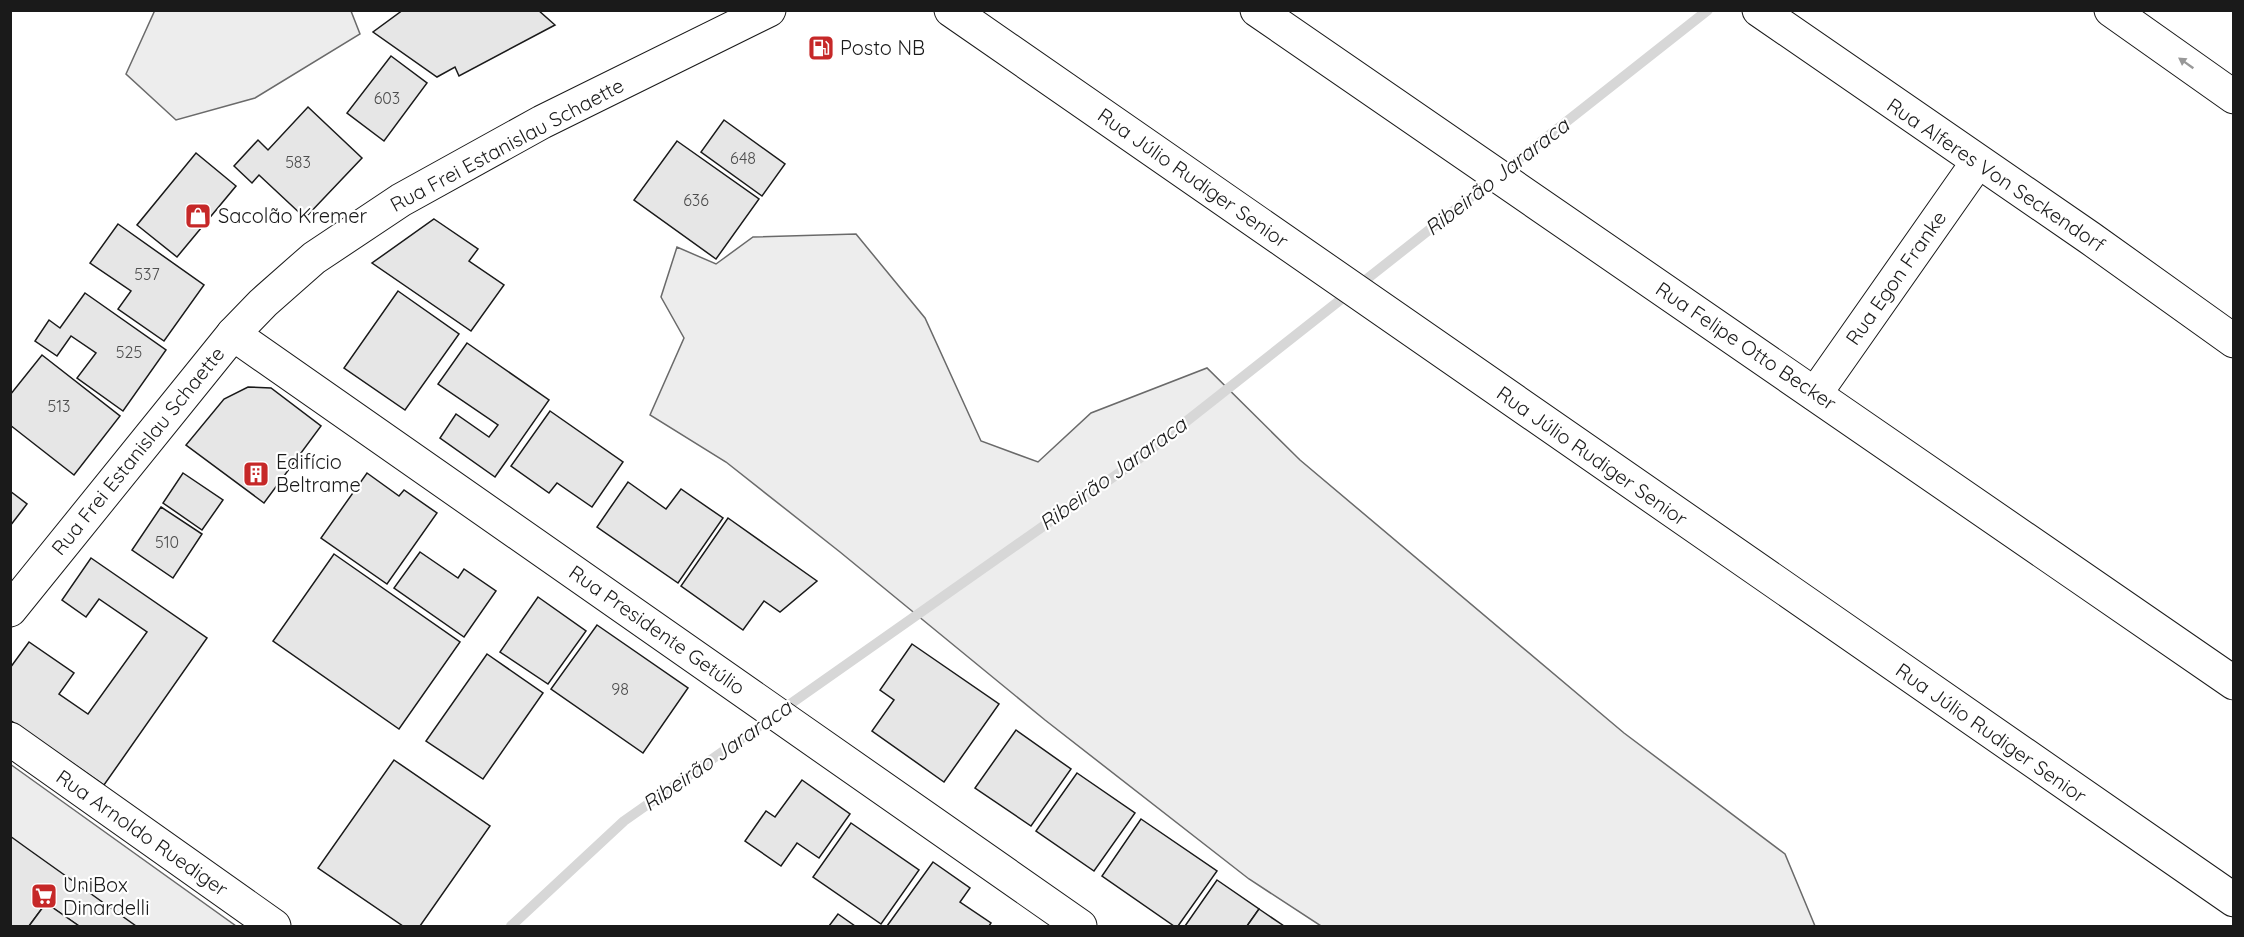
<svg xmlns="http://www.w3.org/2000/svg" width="2244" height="937" font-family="Quicksand,sans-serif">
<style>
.built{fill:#ededed;stroke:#6a6a6a;stroke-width:1.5}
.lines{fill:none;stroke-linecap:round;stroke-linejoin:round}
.stream{stroke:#d7d7d7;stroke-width:10}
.building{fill:#e6e6e6;stroke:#1a1a1a;stroke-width:1.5}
.minor-casing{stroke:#1a1a1a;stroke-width:35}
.major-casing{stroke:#1a1a1a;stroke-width:35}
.minor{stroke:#fff;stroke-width:33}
.major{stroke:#fff;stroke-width:33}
.oneway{fill:#989898}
.labels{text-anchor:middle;stroke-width:4.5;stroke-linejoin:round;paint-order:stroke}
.number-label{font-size:16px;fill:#4d4d4d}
.poi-label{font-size:20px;fill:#1a1a1a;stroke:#fff;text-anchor:start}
.street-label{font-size:20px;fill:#1a1a1a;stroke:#fff}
.water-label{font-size:21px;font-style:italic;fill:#1a1a1a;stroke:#fff}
</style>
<rect width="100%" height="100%" fill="#fff"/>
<g class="built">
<polygon points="155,10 351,11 360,34 255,98 176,120 126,74"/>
<polygon points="856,234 925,318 981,441 1038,462 1091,413 1207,368 1300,460 1624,733 1785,854 1815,926 1321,926 1249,879 1045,720 840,552 726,462 650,415 684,338 661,297 677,247 716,264 753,237"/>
<polygon points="10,764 236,926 79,926 47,903 29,926 11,926"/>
</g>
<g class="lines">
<polyline class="stream" points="511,926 624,821 1136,461 1708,10"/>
</g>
<g class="building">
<polygon points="403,10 538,10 555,25 459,76 455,67 437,77 373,32"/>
<polygon points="391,56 427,83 384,141 347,113"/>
<polygon points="308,107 362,158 305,218 259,175 252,183 234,166 258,140 268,150"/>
<polygon points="724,120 785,164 762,196 701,152"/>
<polygon points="677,141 759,199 716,259 634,200"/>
<polygon points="196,153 236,186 177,257 137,225"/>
<polygon points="434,219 478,249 469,261 504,285 471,331 372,263"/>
<polygon points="118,224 204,285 164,341 118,309 131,291 90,263"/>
<polygon points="398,291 459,334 405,410 344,368"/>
<polygon points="85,293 166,350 123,411 77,378 96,353 71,336 57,356 35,341 49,320 60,328"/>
<polygon points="467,343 549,400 495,477 440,438 456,414 489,437 498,425 438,384"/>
<polygon points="42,355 120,416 74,475 10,425 10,395"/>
<polygon points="248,387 271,388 321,426 264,503 186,445 224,399"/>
<polygon points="550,411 623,462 592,507 557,483 549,493 511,466"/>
<polygon points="183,473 223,500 202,530 163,503"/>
<polygon points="367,473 399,496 404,490 437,513 387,584 321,538"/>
<polygon points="628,482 666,509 681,489 723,518 678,583 597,527"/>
<polygon points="10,491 27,504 10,526"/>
<polygon points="161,507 202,534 173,578 132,550"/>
<polygon points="728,518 817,581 780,612 764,601 743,630 681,586"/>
<polygon points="420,552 458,578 464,569 496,591 464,637 394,588"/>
<polygon points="334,554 460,642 399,729 273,641"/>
<polygon points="91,558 207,638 104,785 10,720 10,668 29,642 74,673 59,694 88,714 147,632 99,599 86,617 62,600"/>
<polygon points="538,597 586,631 548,684 500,652"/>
<polygon points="597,625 688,688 643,753 551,689"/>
<polygon points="912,644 999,704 944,782 872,731 894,700 880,690"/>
<polygon points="487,654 543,693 483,779 426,741"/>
<polygon points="1016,730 1071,769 1031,826 975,788"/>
<polygon points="394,760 490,826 420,926 403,926 318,868"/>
<polygon points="1077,773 1135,813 1094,871 1036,831"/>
<polygon points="802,780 850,814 819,858 797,843 781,866 745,841 766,811 775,817"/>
<polygon points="1141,819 1217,871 1178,926 1174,926 1102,876"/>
<polygon points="851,823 919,870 881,924 813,877"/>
<polygon points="10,836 28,849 136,926 79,926 46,903 29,926 10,926"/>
<polygon points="933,862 970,888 960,902 991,923 989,926 887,926"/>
<polygon points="1217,880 1259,909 1247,926 1185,926"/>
<polygon points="46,903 79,926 29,926"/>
<polygon points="1259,909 1284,926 1247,926"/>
<polygon points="838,914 855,926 829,926"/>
</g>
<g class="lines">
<defs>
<g id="minor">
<polyline points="951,10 2234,900"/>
<polyline points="1257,10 2234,683"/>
<polyline points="1759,10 2090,238 2234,341"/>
<polyline points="2111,10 2234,97"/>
<polyline points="233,334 1080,926"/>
<polyline points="1815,394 1977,163"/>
<polyline points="10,739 274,926"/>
</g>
<polyline id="major" points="10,610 233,334 263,303 314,258 401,200 542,122 769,10"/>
</defs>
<use href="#minor" class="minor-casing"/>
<use href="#major" class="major-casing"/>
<use href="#minor" class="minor"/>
<use href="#major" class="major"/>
</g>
<defs><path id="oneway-solid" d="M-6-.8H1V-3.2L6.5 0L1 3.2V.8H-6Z" transform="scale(1.5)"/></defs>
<use class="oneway" href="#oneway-solid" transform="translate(2186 63) rotate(-145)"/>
<defs>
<symbol id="fuel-square" viewBox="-11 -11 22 22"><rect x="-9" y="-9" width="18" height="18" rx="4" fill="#c62828" stroke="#fff"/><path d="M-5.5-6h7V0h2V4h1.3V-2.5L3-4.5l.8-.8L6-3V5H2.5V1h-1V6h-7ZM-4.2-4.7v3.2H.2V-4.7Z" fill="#fff"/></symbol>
<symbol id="shop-square" viewBox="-11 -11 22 22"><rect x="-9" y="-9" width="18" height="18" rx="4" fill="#c62828" stroke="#fff"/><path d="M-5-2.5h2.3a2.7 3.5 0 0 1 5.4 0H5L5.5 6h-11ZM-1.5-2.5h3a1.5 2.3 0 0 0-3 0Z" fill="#fff"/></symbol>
<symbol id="building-square" viewBox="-11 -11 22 22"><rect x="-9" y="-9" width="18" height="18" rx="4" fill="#c62828" stroke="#fff"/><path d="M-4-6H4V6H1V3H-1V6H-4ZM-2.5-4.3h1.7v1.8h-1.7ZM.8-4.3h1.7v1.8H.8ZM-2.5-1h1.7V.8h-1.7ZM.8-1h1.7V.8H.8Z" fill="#fff"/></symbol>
<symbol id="supermarket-square" viewBox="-11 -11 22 22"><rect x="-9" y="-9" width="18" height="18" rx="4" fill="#c62828" stroke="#fff"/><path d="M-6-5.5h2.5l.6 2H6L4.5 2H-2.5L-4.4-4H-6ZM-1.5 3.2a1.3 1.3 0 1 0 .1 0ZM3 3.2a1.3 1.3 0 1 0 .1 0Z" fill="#fff"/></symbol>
</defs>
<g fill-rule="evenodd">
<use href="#fuel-square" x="806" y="33" width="30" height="30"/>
<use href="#shop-square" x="183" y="201" width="30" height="30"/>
<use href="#building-square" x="241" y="459" width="30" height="30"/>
<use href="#supermarket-square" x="29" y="881" width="30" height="30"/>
</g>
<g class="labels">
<g class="number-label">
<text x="387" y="104">603</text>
<text x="743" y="164">648</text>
<text x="298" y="168">583</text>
<text x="696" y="206">636</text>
<text x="147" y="280">537</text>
<text x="129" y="358">525</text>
<text x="59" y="412">513</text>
<text x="167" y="548">510</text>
<text x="620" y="695">98</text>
</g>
<g class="poi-label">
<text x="840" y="55">Posto NB</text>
<text x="218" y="223">Sacolão Kremer</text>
<text x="276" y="469">Edifício<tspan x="276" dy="23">Beltrame</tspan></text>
<text x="63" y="892">UniBox<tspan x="63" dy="23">Dinardelli</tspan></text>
</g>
<g class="street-label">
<text transform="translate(507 145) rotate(-28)" y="7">Rua Frei Estanislau Schaette</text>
<text transform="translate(1996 175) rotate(34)" y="7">Rua Alferes Von Seckendorf</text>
<text transform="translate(1193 178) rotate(35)" y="7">Rua Júlio Rudiger Senior</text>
<text transform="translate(1896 278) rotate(-55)" y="7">Rua Egon Franke</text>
<text transform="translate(1746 346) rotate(34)" y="7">Rua Felipe Otto Becker</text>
<text transform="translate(138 451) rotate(-51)" y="7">Rua Frei Estanislau Schaette</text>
<text transform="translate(1592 456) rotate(35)" y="7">Rua Júlio Rudiger Senior</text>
<text transform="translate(657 630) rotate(35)" y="7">Rua Presidente Getúlio</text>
<text transform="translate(1991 733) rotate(35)" y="7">Rua Júlio Rudiger Senior</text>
<text transform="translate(142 833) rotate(35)" y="7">Rua Arnoldo Ruediger</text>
</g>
<g class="water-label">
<text transform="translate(1497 177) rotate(-38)" y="7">Ribeirão Jararaca</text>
<text transform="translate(1113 474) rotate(-36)" y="7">Ribeirão Jararaca</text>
<text transform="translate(717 756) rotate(-35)" y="7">Ribeirão Jararaca</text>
</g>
</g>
<rect width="2244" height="937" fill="none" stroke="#1a1a1a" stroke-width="24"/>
</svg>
